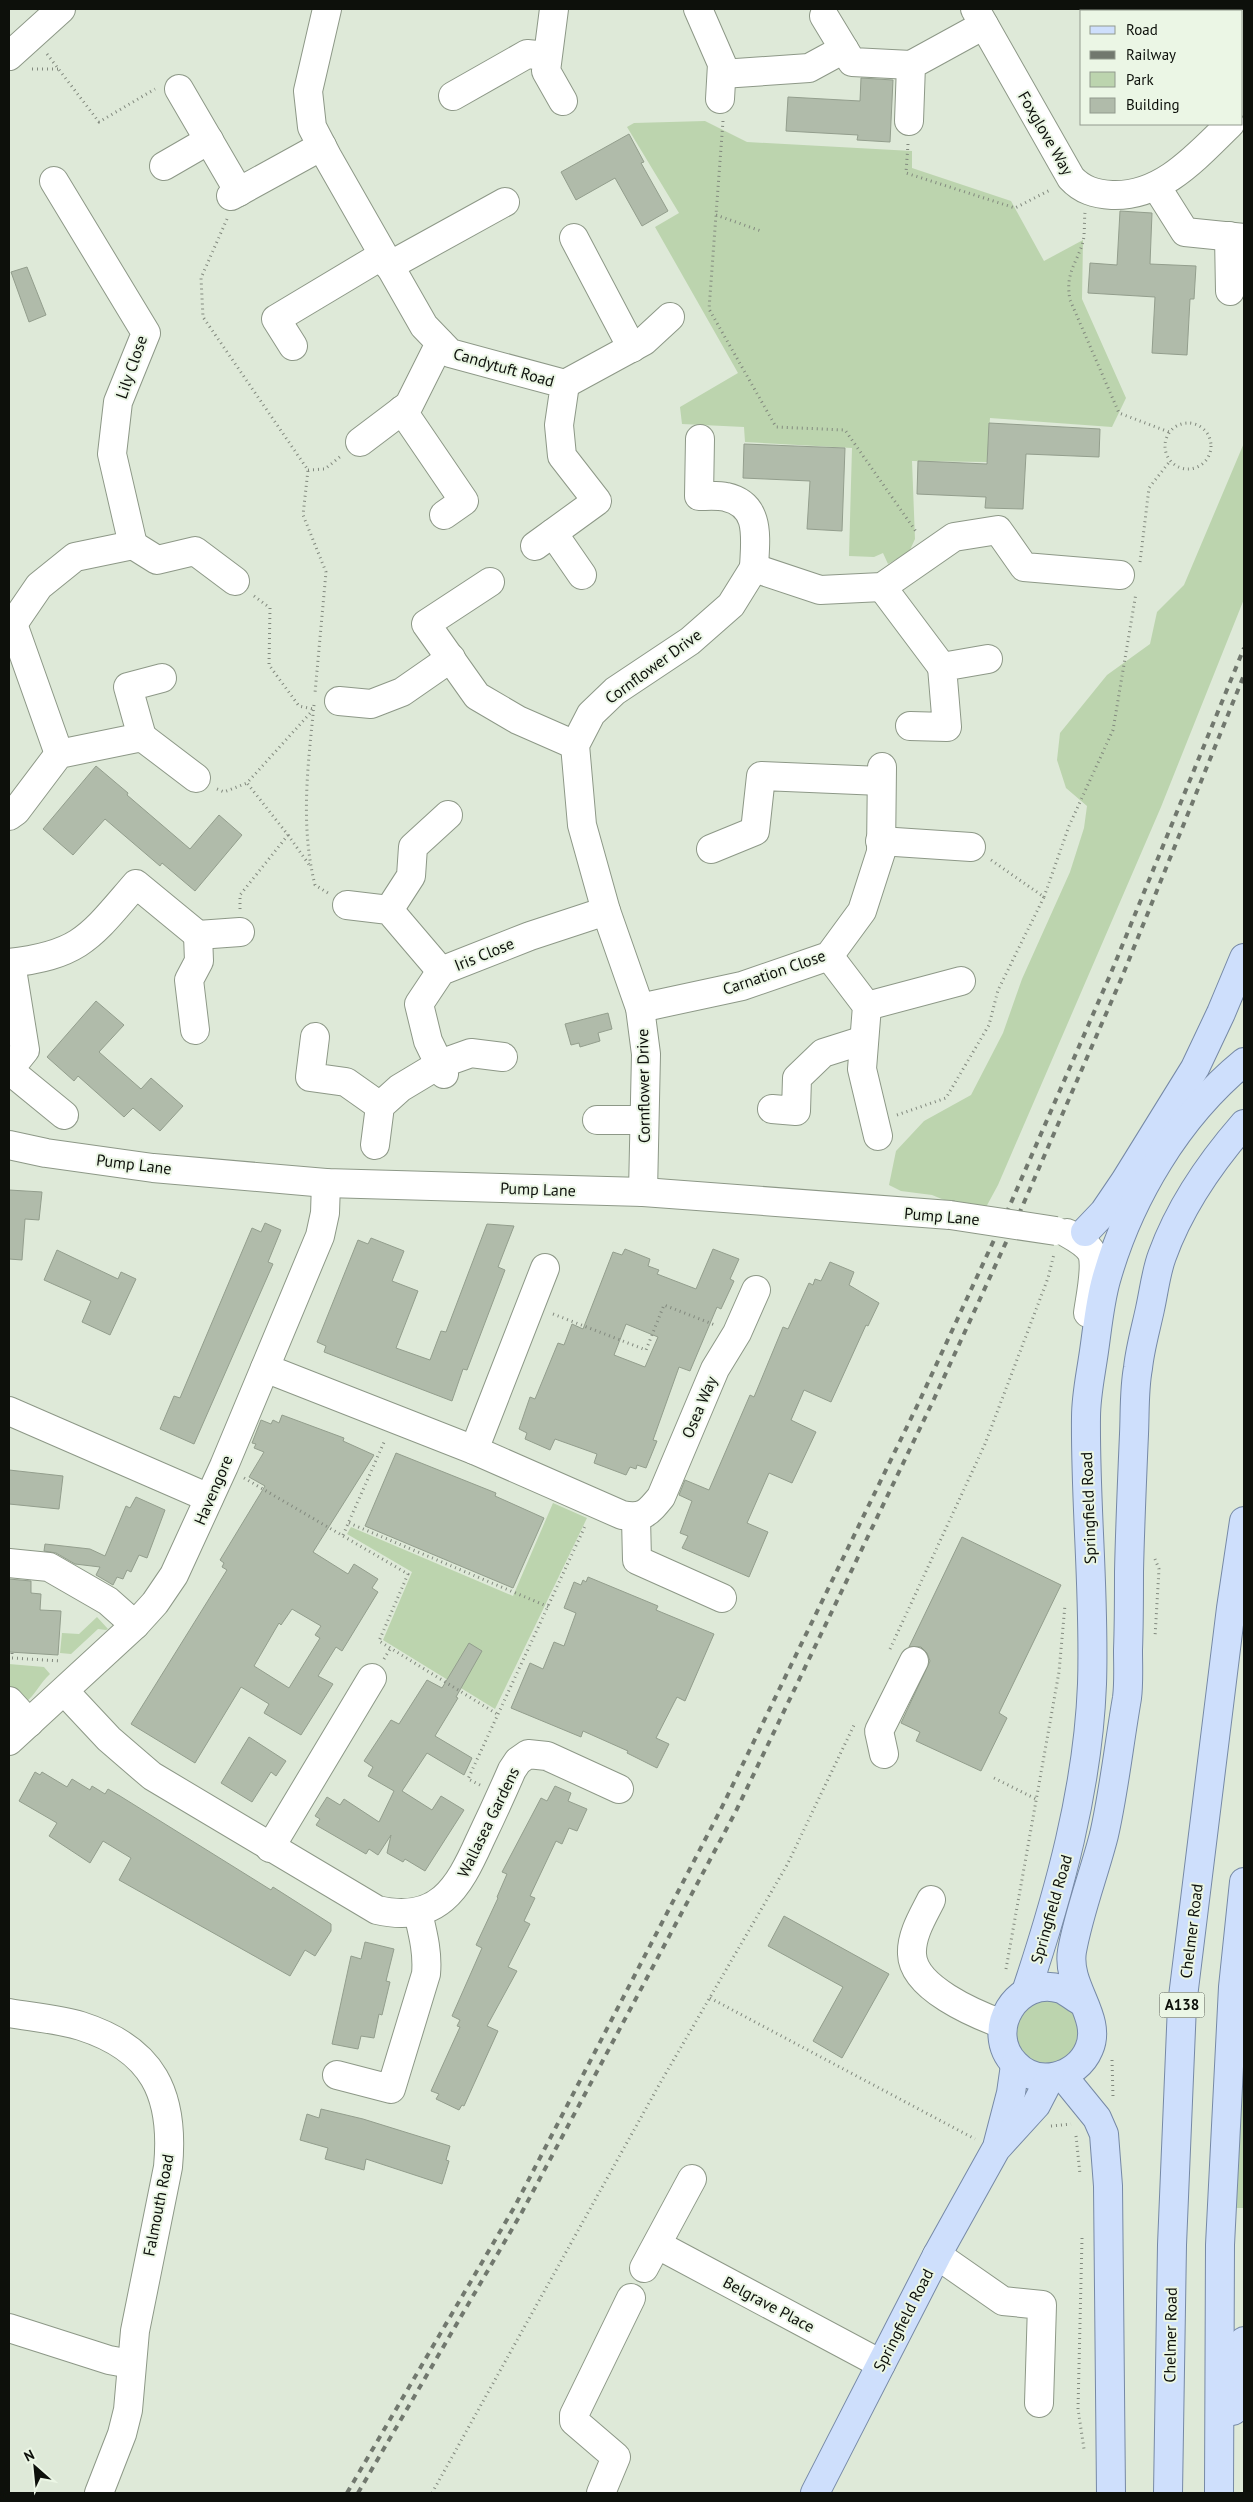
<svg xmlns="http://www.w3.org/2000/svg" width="1253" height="2502" font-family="'PT Sans',sans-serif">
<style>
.green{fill:#bcd4ae}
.building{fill:#b0bbaa;stroke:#939e8d;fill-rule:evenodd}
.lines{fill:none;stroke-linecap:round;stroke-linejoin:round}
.minor-casing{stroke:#8d9887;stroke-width:30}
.major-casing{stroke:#7689a6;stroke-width:30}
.path{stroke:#82897e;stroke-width:3;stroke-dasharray:1 4;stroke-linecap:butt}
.minor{stroke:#fff;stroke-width:28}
.major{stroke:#cedffc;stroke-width:28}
.rail{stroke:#71786e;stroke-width:4;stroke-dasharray:6 6;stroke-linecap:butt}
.minor-bridge-casing{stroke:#8d9887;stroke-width:30;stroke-linecap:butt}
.minor-bridge{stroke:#fff;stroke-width:28}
.labels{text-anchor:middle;stroke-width:4;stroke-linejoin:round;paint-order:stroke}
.shield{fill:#ebf6e5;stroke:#50554c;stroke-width:1}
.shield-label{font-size:15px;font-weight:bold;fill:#0d100b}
.street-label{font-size:16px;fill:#0d100b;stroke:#ebf6e5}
</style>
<rect width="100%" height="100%" fill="#dee9d8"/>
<g class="green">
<polygon points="705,121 747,142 912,151 912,168 1011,201 1044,261 1083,240 1082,299 1126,398 1112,427 990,418 987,462 912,461 915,539 909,552 888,564 883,553 874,557 849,556 852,448 745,442 744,427 682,424 680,407 738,373 655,227 679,213 627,127 634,123"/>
<polygon points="1244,443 1244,599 1161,807 998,1185 985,1209 954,1204 932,1195 901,1191 889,1185 896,1151 924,1121 971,1095 1003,1033 1022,979 1070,872 1084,828 1087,806 1066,788 1057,760 1060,733 1107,675 1150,644 1157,612 1184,585"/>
<polygon points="553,1503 587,1518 495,1709 383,1640 412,1572 347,1534 351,1527 513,1596"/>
<polygon points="97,1617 108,1629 106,1630 98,1629 71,1654 60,1653 62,1633 79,1634"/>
<path d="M9 1664 44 1667 50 1674C40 1683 36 1694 25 1703L9 1686Z"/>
<circle cx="1047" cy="2032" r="32"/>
<polygon points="1244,2041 1244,2208 1236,2208"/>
</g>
<g class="building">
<polygon points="861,78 893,80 890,142 857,140 858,135 786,131 788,97 860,101"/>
<polygon points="629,134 644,162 641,163 668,211 642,226 615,178 576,200 561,172"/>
<polygon points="1120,211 1152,213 1150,264 1196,266 1194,299 1190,299 1187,355 1152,353 1155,297 1088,293 1090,263 1117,265"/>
<polygon points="27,267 46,315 29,322 11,272"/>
<polygon points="989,423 1100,429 1099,457 1026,454 1023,509 985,508 986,497 917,494 918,461 987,464"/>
<polygon points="744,444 845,448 842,531 807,529 810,481 743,478"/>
<polygon points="96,766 128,793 127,795 190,849 219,815 242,835 195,891 162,863 160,866 105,819 73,855 43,829"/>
<polygon points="96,1001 124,1025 99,1052 141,1089 151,1078 183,1106 160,1131 133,1108 124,1117 78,1076 74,1081 47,1057"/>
<polygon points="608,1013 612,1029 598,1033 600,1041 580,1047 579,1043 571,1045 565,1024"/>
<polygon points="9,1190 42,1192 39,1220 25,1219 22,1260 9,1259"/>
<polygon points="265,1223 281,1230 268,1262 273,1264 194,1444 160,1429 174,1396 180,1398 252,1228 261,1232"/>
<polygon points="487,1224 514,1226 498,1267 505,1270 467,1370 463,1369 452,1401 324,1352 326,1346 317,1342 358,1240 368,1244 371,1238 404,1251 392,1281 418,1291 396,1348 430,1360 441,1331 446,1332"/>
<path d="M625 1249 650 1259 648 1266 659 1270 657 1274 696 1289 713 1249 739 1259 730 1279 734 1281 721 1309 717 1307 690 1371 679 1367 653 1440 657 1441 646 1468 637 1465 636 1469 630 1467 626 1475 594 1463 597 1454 555 1439 550 1450 525 1439 527 1433 519 1429 530 1397 535 1399 558 1343 564 1345 572 1324 583 1329 613 1252 622 1255ZM626 1324 658 1337 645 1367 614 1355Z"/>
<polygon points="57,1250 118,1279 121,1272 136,1279 110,1335 82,1322 91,1301 44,1280"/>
<polygon points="830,1262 854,1272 849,1285 879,1303 868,1326 866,1325 831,1402 804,1390 791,1420 816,1432 792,1483 769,1473 747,1523 768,1532 749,1577 682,1548 688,1536 680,1533 692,1501 679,1495 685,1480 709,1490 750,1395 754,1397 783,1327 788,1329 809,1283 813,1285 815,1279 821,1281"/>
<path d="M282 1415 344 1438 343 1441 374 1455 313 1552 348 1574 354 1564 378 1579 372 1588 378 1592 342 1651 336 1647 318 1676 333 1684 301 1735 264 1713 269 1704 241 1687 195 1763 131 1724 227 1570 222 1567 224 1563 220 1560 265 1486 249 1477 264 1452 254 1448 256 1444 252 1443 261 1420 271 1424 273 1420 279 1423ZM292 1609 321 1626 315 1635 320 1638 289 1688 254 1666 279 1623 281 1625Z"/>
<polygon points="396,1453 496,1493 495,1496 544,1518 513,1588 365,1526"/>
<polygon points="9,1470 63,1476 59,1509 9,1504"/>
<polygon points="136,1497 165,1510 147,1558 139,1555 131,1572 127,1570 123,1579 117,1577 113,1585 96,1575 100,1567 75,1564 56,1553 44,1551 45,1544 90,1549 105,1556 126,1506 130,1508"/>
<polygon points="962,1537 1061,1585 999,1713 1007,1718 981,1771 916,1741 920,1732 901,1723 930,1661 927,1653 921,1647 909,1647"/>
<polygon points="588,1577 658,1606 656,1610 714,1634 685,1701 677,1697 656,1738 669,1744 657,1768 627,1753 628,1751 583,1731 581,1737 511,1708 530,1663 543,1669 554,1642 564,1646 576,1613 564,1608 574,1582 581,1585 583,1580 586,1582"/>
<polygon points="9,1579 31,1581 31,1593 41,1594 40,1610 61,1611 58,1655 9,1652"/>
<polygon points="469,1643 482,1651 456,1697 458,1698 435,1736 472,1758 464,1775 427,1753 402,1791 432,1810 441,1796 464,1810 425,1871 405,1859 403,1862 387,1853 391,1835 378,1855 369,1849 366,1854 316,1825 320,1819 315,1816 327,1797 340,1805 344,1799 379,1822 394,1791 368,1776 373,1767 364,1761 391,1720 399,1724 427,1680 442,1688"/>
<polygon points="249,1737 286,1761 276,1776 271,1772 252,1802 221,1783"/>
<polygon points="35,1772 40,1775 42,1772 67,1787 72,1779 90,1790 92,1786 105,1794 108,1789 120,1796 271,1890 273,1887 317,1915 331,1924 331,1931 315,1956 305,1950 290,1976 119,1880 131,1858 103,1841 90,1863 49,1836 57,1823 19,1801"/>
<polygon points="555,1786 571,1793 568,1801 587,1809 577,1831 569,1828 562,1844 556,1841 530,1896 535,1898 524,1921 530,1924 508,1967 517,1971 487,2026 498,2031 464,2106 462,2105 459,2110 436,2099 439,2094 431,2091 460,2027 457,2026 460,2020 452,2016 482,1948 476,1945 498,1898 497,1897 507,1874 502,1872 541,1798 547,1801"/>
<polygon points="784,1916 889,1974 842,2058 813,2041 843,1987 768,1946"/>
<polygon points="365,1942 394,1949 386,1981 390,1982 382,2015 379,2014 374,2038 361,2036 358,2049 332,2044 351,1956 361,1959"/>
<polygon points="321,2109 363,2119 450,2146 446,2160 449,2161 442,2184 366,2159 364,2170 325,2159 328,2148 300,2140 307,2114 319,2118"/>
</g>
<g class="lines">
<defs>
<g id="minor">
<polyline points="327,9 308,91 312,127 327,156 424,326 450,353 565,384 559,425 562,456 597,501 535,546"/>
<polyline points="554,9 546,71 563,101"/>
<polyline points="698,9 722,64 720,99"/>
<path d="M975 9 1071 178C1082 190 1095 194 1112 195 1162 197 1197 156 1230 124"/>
<polyline points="1115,11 1119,9"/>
<polyline points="844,49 852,62 911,65"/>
<polyline points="9,56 61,9"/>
<polyline points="722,74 809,68 844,49 824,16"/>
<polyline points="179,89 239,192"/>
<polyline points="453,96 527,54 547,56"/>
<polyline points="909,121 911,65 984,25"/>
<polyline points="164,166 209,140"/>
<polyline points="1156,186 1185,232 1244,238"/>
<polyline points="231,196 322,146"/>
<polyline points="1229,236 1230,291"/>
<polyline points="574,238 632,348"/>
<polyline points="389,266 505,202"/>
<polyline points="293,346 276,319 383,255"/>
<polyline points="565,384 644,341 670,317"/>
<polyline points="402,410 464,501 444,515"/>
<path d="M700 439 699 496C707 496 718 495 726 497 762 505 755 540 754 568"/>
<polyline points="360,442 409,405 440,343"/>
<polyline points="553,533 582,575"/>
<polyline points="133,545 157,560 195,551 235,581"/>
<polyline points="490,582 426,624 477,696 518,720 575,745"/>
<polyline points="882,587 942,667"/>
<polyline points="9,624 13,624 59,754"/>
<polyline points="13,624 39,586 75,557 133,545 112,454 118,402 146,333 54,181"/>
<polyline points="339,701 371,704 402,692 451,658"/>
<polyline points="910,726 947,727 942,667 988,659"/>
<polyline points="142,737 128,687 162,678"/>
<polyline points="9,816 16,811 59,754 142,737 196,778"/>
<polyline points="880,841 971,847"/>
<polyline points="711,849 755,831 761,776 881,781"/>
<polyline points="347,905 389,910 441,971"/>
<polyline points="389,910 411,876 413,847 448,815"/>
<polyline points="829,956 867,1006 862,1069 878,1136"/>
<path d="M9 963C81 955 91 936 136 884L198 935 240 932"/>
<polyline points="11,963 25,1050 9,1070 64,1115"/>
<polyline points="867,1006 961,981"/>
<polyline points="640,1008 742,986 829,956 862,911 881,852 882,767"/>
<polyline points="195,1030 189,980 199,961 198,935"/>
<polyline points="315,1037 310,1077 346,1082 380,1106"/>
<polyline points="444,1074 428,1041 419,1004 441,971 530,936 606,911"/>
<polyline points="772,1109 796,1111 797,1078 823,1053 864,1040"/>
<polyline points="597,1120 644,1120"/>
<polyline points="9,1145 46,1153 153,1168 326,1183 643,1192 950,1215"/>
<polyline points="375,1145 380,1106 400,1088 440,1064 471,1053 503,1057"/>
<polyline points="643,1192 646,1054 640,1008 606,911 582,825 575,745 591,714 615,691 690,641 731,605 754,568 820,590 882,587 954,537 998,530 1024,567 1120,575"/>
<path d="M1067 1233C1076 1238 1087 1244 1092 1253 1097 1267 1090 1298 1088 1313"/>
<path d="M265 1368 474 1450 622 1515C643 1519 648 1513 661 1497L715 1369 737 1333 756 1290"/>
<polyline points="9,1411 209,1498"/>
<polyline points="474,1450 545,1268"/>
<polyline points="636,1518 637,1560 722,1598"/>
<polyline points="9,1563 49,1567 108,1601 135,1625"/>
<path d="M65 1692 109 1739 152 1776 377 1910C438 1924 458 1889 480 1840 491 1817 502 1793 512 1770L518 1761 528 1754 547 1756 619 1789"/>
<polyline points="9,1701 29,1723"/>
<polyline points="9,1741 135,1625 155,1603 174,1575 224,1466 320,1236 325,1213 326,1183"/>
<polyline points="884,1754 879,1731 914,1661"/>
<polyline points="270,1848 372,1678"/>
<path d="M931 1900C923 1916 911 1935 912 1954 913 1988 975 2014 1002 2024"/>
<path d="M9 2013C32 2017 58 2019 81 2026 153 2049 175 2094 168 2167L135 2331 128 2410 122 2434 99 2493"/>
<path d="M337 2075 391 2089 426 1974C428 1953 423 1934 418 1913"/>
<polyline points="658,2245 881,2364"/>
<polyline points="937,2255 1003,2301 1042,2305 1039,2403"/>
<polyline points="644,2268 692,2179"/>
<polyline points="9,2328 109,2360 131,2364"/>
<polyline points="601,2493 616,2457 574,2421 574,2415 631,2298"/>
</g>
<g id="major">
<polyline points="1085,1232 1104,1212 1125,1181 1195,1068 1221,1013 1244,958"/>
<path d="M1026 1992C1059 1893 1088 1789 1092 1684 1095 1595 1085 1506 1086 1417 1086 1397 1090 1378 1093 1358 1097 1333 1099 1305 1106 1280 1129 1198 1178 1116 1244 1062"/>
<path d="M1082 2002C1075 1998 1068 1992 1061 1989 1017 1975 983 2031 1015 2064 1037 2088 1077 2078 1089 2049 1103 2017 1066 1987 1072 1951 1079 1912 1094 1874 1104 1835 1114 1791 1119 1744 1127 1698 1129 1683 1128 1666 1128 1650 1129 1624 1129 1598 1129 1572 1130 1526 1132 1480 1134 1434 1135 1412 1134 1389 1138 1368 1140 1348 1146 1328 1150 1309 1154 1291 1156 1272 1162 1256 1180 1206 1210 1163 1244 1124"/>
<polyline points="1062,2075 1097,2118 1104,2134 1108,2186 1111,2493"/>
<polyline points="998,2143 1011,2093 1015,2065"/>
<polyline points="1233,2411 1244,2341"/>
<polyline points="815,2493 937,2255 996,2149 1036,2105 1050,2078"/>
<polyline points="1168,2493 1172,2245 1182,2005 1231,1608 1244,1521"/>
<polyline points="1219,2493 1220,2245 1233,1987 1244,1882"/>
</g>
</defs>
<use href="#minor" class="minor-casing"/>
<use href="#major" class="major-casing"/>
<g class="path">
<polyline points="47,54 99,122 155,89"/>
<polyline points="32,69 58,69"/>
<polyline points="723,121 709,309 776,427 845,430 917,533"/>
<polyline points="908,144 906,173 1015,208 1050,190"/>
<path d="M1085 213C1084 222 1085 233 1083 242 1076 265 1065 273 1070 300L1119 413 1169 432"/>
<polyline points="716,215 761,231"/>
<polyline points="227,219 201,278 203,317 308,470 303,515 326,572 315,693"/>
<circle cx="1188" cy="446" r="23"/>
<polyline points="308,470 325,469 341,456"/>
<polyline points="1140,562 1149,488 1170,461"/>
<polyline points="254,596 270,608 269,665 299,706 313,709"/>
<path d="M314 705C308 765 300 825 315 885L328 893"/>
<polyline points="217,789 224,792 247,783"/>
<polyline points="288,835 310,866"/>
<polyline points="1044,897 1069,826 1113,730 1136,593"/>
<polyline points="240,909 240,895 288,835 247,783 313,710"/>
<polyline points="897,1115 946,1098 989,1025 998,990 1044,897 991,860"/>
<polyline points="553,1314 646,1350 664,1305 715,1325"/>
<polyline points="244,1478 408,1574 379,1641 497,1714"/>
<polyline points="349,1523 549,1607"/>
<polyline points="343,1535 385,1440"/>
<polyline points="1155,1559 1159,1569 1155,1637"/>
<polyline points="890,1649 985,1444 1048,1278 1054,1254"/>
<polyline points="12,1653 12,1658 61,1661"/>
<polyline points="384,1659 390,1649"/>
<polyline points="994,1778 1036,1799"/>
<polyline points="480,1785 468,1779 586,1524"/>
<polyline points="1006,1969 1059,1672 1065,1605"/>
<polyline points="710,1998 975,2139"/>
<polyline points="1112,2060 1113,2097"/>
<polyline points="1051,2126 1071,2124"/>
<polyline points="1076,2136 1080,2174"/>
<polyline points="1082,2238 1078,2409 1084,2449"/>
<polyline points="432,2493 659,2085 787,1865 855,1723"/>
</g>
<use href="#minor" class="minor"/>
<use href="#major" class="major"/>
<g class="rail">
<polyline points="347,2493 515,2206 722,1807 919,1402 1007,1212 1111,973 1244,648"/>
<polyline points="358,2493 522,2212 736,1811 934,1399 1019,1214 1122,977 1244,675"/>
</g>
<defs>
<polyline id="minor-bridge" points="950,1215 1056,1231"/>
</defs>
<use href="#minor-bridge" class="minor-bridge-casing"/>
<use href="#minor-bridge" class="minor-bridge"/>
</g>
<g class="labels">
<rect class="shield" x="1159.5" y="1992.5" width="45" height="25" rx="4"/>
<g class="shield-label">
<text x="1182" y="2010">A138</text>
</g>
<g class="street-label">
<text transform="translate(1046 133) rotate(60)" y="6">Foxglove Way</text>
<text transform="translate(131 367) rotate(-71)" y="6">Lily Close</text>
<text transform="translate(504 367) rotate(16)" y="6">Candytuft Road</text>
<text transform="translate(653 666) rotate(-36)" y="6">Cornflower Drive</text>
<text transform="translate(484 954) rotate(-22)" y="6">Iris Close</text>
<text transform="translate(774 972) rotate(-19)" y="6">Carnation Close</text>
<text transform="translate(643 1086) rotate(-91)" y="6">Cornflower Drive</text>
<text transform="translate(134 1164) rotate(7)" y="6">Pump Lane</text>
<text transform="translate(538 1189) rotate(2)" y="6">Pump Lane</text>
<text transform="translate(942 1216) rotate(5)" y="6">Pump Lane</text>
<text transform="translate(699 1407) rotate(-67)" y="6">Osea Way</text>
<text transform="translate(213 1490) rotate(-67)" y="6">Havengore</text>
<text transform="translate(1088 1508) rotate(-92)" y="6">Springfield Road</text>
<text transform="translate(488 1822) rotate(-64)" y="6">Wallasea Gardens</text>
<text transform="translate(1051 1909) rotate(-74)" y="6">Springfield Road</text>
<text transform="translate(1191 1931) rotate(-83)" y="6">Chelmer Road</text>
<text transform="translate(158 2205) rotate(-79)" y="6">Falmouth Road</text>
<text transform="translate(769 2304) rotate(28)" y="6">Belgrave Place</text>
<text transform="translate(903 2320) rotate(-63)" y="6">Springfield Road</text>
<text transform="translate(1170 2335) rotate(-89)" y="6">Chelmer Road</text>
</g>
</g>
<rect width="1253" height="2502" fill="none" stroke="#0d100b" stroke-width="20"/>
<rect x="1080" y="10" width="162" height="115" fill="#ebf6e5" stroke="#929a8e"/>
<rect x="1090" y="26" width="25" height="8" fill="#cedffc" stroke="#929a8e"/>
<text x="1126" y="35" font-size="15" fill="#0d100b">Road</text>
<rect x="1090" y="51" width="25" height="8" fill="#71786e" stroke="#929a8e"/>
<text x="1126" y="60" font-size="15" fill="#0d100b">Railway</text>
<rect x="1090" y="72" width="25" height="15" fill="#bcd4ae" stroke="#929a8e"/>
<text x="1126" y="85" font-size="15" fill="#0d100b">Park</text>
<rect x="1090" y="98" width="25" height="15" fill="#b0bbaa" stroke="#929a8e"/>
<text x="1126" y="110" font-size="15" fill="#0d100b">Building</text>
<g transform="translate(35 2467) rotate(333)" stroke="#ebf6e5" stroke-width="4" paint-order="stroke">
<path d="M0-4L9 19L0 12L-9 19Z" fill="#0d100b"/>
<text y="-8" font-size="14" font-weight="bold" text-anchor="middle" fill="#0d100b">N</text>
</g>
</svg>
